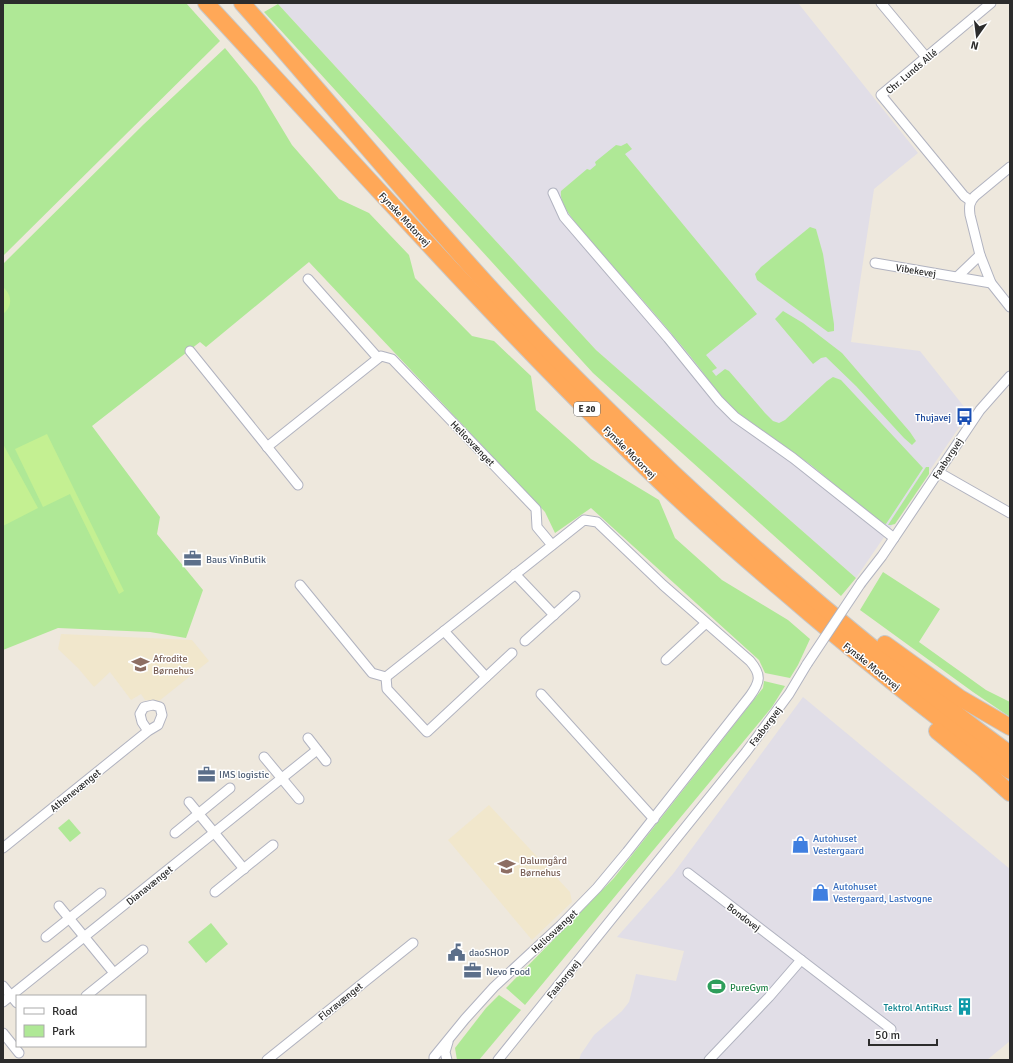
<svg xmlns="http://www.w3.org/2000/svg" width="1013" height="1063" font-family="Signika,sans-serif">
<style>
.industrial{fill:#e1dee7}
.education{fill:#f1e7cc}
.green{fill:#afe896}
.pitch{fill:#c4f092}
.lines{fill:none;stroke-linecap:round;stroke-linejoin:round}
.street-casing{stroke:#b1b3c0;stroke-width:11}
.highway-casing{stroke:#c8c8c8;stroke-width:18}
.street{stroke:#fff;stroke-width:9}
.highway{stroke:#ffa858;stroke-width:16}
.street-bridge-casing{stroke:#b1b3c0;stroke-width:11;stroke-linecap:butt}
.street-bridge{stroke:#fff;stroke-width:9}
.labels{text-anchor:middle;stroke-width:3;stroke-linejoin:round;paint-order:stroke}
.shield{fill:#fff;stroke:#6b6b6b;stroke-width:1}
.shield-label{font-size:9px;font-weight:bold;fill:#2c2c2c}
.street-label{font-size:10px;fill:#2c2c2c;stroke:#fff}
.transit-label{font-size:10px;fill:#164399;stroke:#fff;text-anchor:end}
.service-label{font-size:10px;fill:#4e5e75;stroke:#fff;text-anchor:start}
.education-label{font-size:10px;fill:#785e54;stroke:#fff;text-anchor:start}
.shop-label{font-size:10px;fill:#366cbe;stroke:#fff;text-anchor:start}
.leisure-label{font-size:10px;fill:#27864d;stroke:#fff;text-anchor:start}
.culture-label{font-size:10px;fill:#0d838f;stroke:#fff;text-anchor:end}
</style>
<rect width="100%" height="100%" fill="#eee8dd"/>
<g class="industrial">
<polygon points="279,3 798,3 918,153 874,189 851,342 920,351 969,413 856,578 596,350 278,4"/>
<polygon points="803,697 1010,869 1010,1041 987,1060 579,1060 581,1054 594,1035 622,1011 629,1002 636,974 676,981 684,951 617,937 673,874"/>
</g>
<g class="education">
<polygon points="61,634 192,640 209,661 159,701 145,700 141,694 131,700 110,672 94,687 78,668 58,649"/>
<polygon points="489,805 570,892 572,902 532,940 448,840"/>
</g>
<g class="green">
<polygon points="3,3 186,3 220,41 3,256"/>
<polygon points="278,4 596,350 856,578 841,596 593,373 264,12"/>
<polygon points="225,48 257,87 292,145 339,199 369,213 409,255 415,278 472,336 494,341 531,376 536,410 591,459 659,500 675,538 722,580 788,620 810,639 798,665 790,678 765,673 759,660 591,508 555,533 545,512 309,262 206,347 200,342 92,426 160,517 157,534 203,590 186,638 150,632 58,628 3,650 3,264 144,124"/>
<path d="M627 143 632 149 625 154 757 314 706 355 717 368 712 371 716 376 725 369 729 371 765 413 773 421 779 423 785 420 827 381 833 377 841 380 923 468 886 524 881 523 811 465 738 413C716 393 701 368 681 345 648 305 613 267 579 227 572 218 559 203 561 191L587 169 590 170 596 165 595 162 616 145 621 146Z"/>
<polygon points="810,227 816,229 823,254 834,324 834,331 828,332 761,283 757,280 755,274 761,267"/>
<polygon points="783,311 803,323 842,353 910,432 916,441 912,445 904,438 856,386 826,357 821,358 813,364 775,319"/>
<polygon points="926,467 929,467 929,474 895,524 891,525 888,525"/>
<polygon points="883,572 940,609 919,642 986,690 1010,702 1010,717 973,692 860,610"/>
<polygon points="764,681 785,686 772,707 525,1005 506,988 614,878 763,688"/>
<polygon points="69,819 81,833 70,842 58,828"/>
<polygon points="211,923 228,944 206,963 188,942"/>
<polygon points="499,995 521,1010 479,1060 457,1060 455,1048 486,1008"/>
</g>
<g class="pitch">
<path d="M3 287C12 295 13 306 3 314Z"/>
<polygon points="47,434 124,591 119,594 70,494 43,507 15,449"/>
<polygon points="3,444 38,508 3,526"/>
</g>
<g class="lines">
<defs>
<g id="street">
<polyline points="881,3 926,57"/>
<path d="M1010 167 975 196C969 202 969 207 970 215L980 255 991 283 1010 307"/>
<polyline points="553,193 564,217 668,338 719,401 735,417 793,458 894,538"/>
<polyline points="971,201 964,196 881,95 991,3"/>
<polyline points="875,263 991,283"/>
<polyline points="957,277 980,255"/>
<polyline points="308,279 378,358"/>
<polyline points="190,351 298,485"/>
<polyline points="267,447 381,356 392,359 536,509 537,527 552,545"/>
<polyline points="938,472 1010,513"/>
<polyline points="515,574 554,615"/>
<polyline points="861,583 882,556 980,410 1010,376"/>
<polyline points="300,585 372,673 386,677"/>
<polyline points="444,631 486,677"/>
<polyline points="525,641 575,596"/>
<polyline points="666,660 706,623"/>
<path d="M386 677 584 520 597 522 663 585 750 661C762 675 760 682 750 696L627 852 597 888 561 925 494 987 465 1019 434 1057V1060"/>
<polyline points="386,677 387,689 427,732 512,653"/>
<polyline points="541,694 654,819"/>
<polyline points="308,738 326,761"/>
<polyline points="264,757 299,799"/>
<polyline points="189,802 244,869"/>
<polyline points="175,833 230,788"/>
<polyline points="3,848 148,731 158,725 162,715 160,707 153,705 144,707 140,714 142,722 148,731"/>
<polyline points="688,873 891,1029"/>
<polyline points="215,892 273,845"/>
<polyline points="59,906 114,973"/>
<polyline points="46,937 101,893"/>
<polyline points="3,986 17,1003"/>
<polyline points="86,996 143,950"/>
<polyline points="3,1002 317,750"/>
<polyline points="3,1033 19,1053"/>
<polyline points="267,1060 413,943"/>
<polyline points="447,1060 445,1052 448,1042"/>
<polyline points="498,1060 746,752 789,694 807,664"/>
<polyline points="709,1060 769,997 801,960"/>
</g>
<g id="highway">
<path d="M206 3C351 159 492 319 645 467 689 510 735 550 782 590 856 654 931 715 1010 771"/>
<path d="M242 3C339 112 431 226 531 332 577 381 625 427 673 473 780 573 892 668 1010 754"/>
<polyline points="885,644 960,698 1010,727"/>
<polyline points="937,731 982,768 1010,793"/>
</g>
</defs>
<use href="#street" class="street-casing"/>
<use href="#highway" class="highway-casing"/>
<use href="#street" class="street"/>
<use href="#highway" class="highway"/>
<defs>
<polyline id="street-bridge" points="807,664 861,583"/>
</defs>
<use href="#street-bridge" class="street-bridge-casing"/>
<use href="#street-bridge" class="street-bridge"/>
</g>
<defs>
<symbol id="bus-bare" viewBox="-9 -9 18 18"><path d="M-5-6H5V4H4V6H2V4H-2V6H-4V4H-5ZM-3.5-4V0h7V-4ZM-3.5 1.2v1.5H-2V1.2ZM2 1.2v1.5H3.5V1.2Z" fill="#1a4fb4" stroke="#fff" stroke-width="2.5" paint-order="stroke"/></symbol>
<symbol id="office-bare" viewBox="-9 -9 18 18"><path d="M-6-3h4V-5.5h4V-3h4V5H-6ZM-1-4.5V-3h2v-1.5ZM-6 0V1H6V0Z" fill="#5c6f8a" stroke="#fff" stroke-width="2.5" paint-order="stroke"/></symbol>
<symbol id="school-bare" viewBox="-9 -9 18 18"><path d="M0-5L7-2L0 1L-7-2ZM-4 1L0 2.5L4 1V4Q0 6-4 4Z" fill="#8d6e63" stroke="#fff" stroke-width="2.5" paint-order="stroke"/></symbol>
<symbol id="shop-bare" viewBox="-9 -9 18 18"><path d="M-5-2.5h2.3a2.7 3.5 0 0 1 5.4 0H5L5.5 6h-11ZM-1.5-2.5h3a1.5 2.3 0 0 0-3 0Z" fill="#3f7fe0" stroke="#fff" stroke-width="2.5" paint-order="stroke"/></symbol>
<symbol id="civic-bare" viewBox="-9 -9 18 18"><path d="M-.6-6.5H3V-4.5H.6V-3L4-1V1h2V6H-6V1h2V-1L-.6-3ZM-1.2 2.5V6h2.4V2.5Z" fill="#5c6f8a" stroke="#fff" stroke-width="2.5" paint-order="stroke"/></symbol>
<symbol id="stadium-bare" viewBox="-9 -9 18 18"><path d="M0-5a6.5 5 0 1 0 0 10a6.5 5 0 1 0 0-10ZM-3.5-1.8h7v3.6h-7Z" fill="#2e9e5b" stroke="#fff" stroke-width="2.5" paint-order="stroke"/></symbol>
<symbol id="building-bare" viewBox="-9 -9 18 18"><path d="M-4-6H4V6H1V3H-1V6H-4ZM-2.5-4.3h1.7v1.8h-1.7ZM.8-4.3h1.7v1.8H.8ZM-2.5-1h1.7V.8h-1.7ZM.8-1h1.7V.8H.8Z" fill="#0f9aa8" stroke="#fff" stroke-width="2.5" paint-order="stroke"/></symbol>
</defs>
<g fill-rule="evenodd">
<use href="#bus-bare" x="952" y="404" width="25" height="25"/>
<use href="#office-bare" x="180" y="546" width="25" height="25"/>
<use href="#school-bare" x="128" y="652" width="25" height="25"/>
<use href="#office-bare" x="194" y="762" width="25" height="25"/>
<use href="#shop-bare" x="788" y="832" width="25" height="25"/>
<use href="#school-bare" x="494" y="854" width="25" height="25"/>
<use href="#shop-bare" x="808" y="880" width="25" height="25"/>
<use href="#civic-bare" x="444" y="940" width="25" height="25"/>
<use href="#office-bare" x="460" y="958" width="25" height="25"/>
<use href="#stadium-bare" x="704" y="974" width="25" height="25"/>
<use href="#building-bare" x="952" y="994" width="25" height="25"/>
</g>
<g class="labels">
<rect class="shield" x="574" y="402" width="26" height="14" rx="3"/>
<g class="shield-label">
<text x="587" y="412">E 20</text>
</g>
<g class="street-label">
<text transform="translate(911 71) rotate(-40)" y="4">Chr. Lunds Allé</text>
<text transform="translate(405 219) rotate(47)" y="4">Fynske Motorvej</text>
<text transform="translate(916 270) rotate(9)" y="4">Vibekevej</text>
<text transform="translate(473 443) rotate(46)" y="4">Heliosvænget</text>
<text transform="translate(630 452) rotate(45)" y="4">Fynske Motorvej</text>
<text transform="translate(947 458) rotate(-57)" y="4">Faaborgvej</text>
<text transform="translate(872 666) rotate(39)" y="4">Fynske Motorvej</text>
<text transform="translate(765 726) rotate(-53)" y="4">Faaborgvej</text>
<text transform="translate(75 790) rotate(-39)" y="4">Athenevænget</text>
<text transform="translate(149 885) rotate(-39)" y="4">Dianavænget</text>
<text transform="translate(744 917) rotate(37)" y="4">Bondovej</text>
<text transform="translate(554 931) rotate(-43)" y="4">Heliosvænget</text>
<text transform="translate(563 979) rotate(-51)" y="4">Faaborgvej</text>
<text transform="translate(340 1001) rotate(-39)" y="4">Floravænget</text>
</g>
<g class="transit-label">
<text x="951" y="421">Thujavej</text>
</g>
<g class="service-label">
<text x="206" y="563">Baus VinButik</text>
<text x="219" y="778">IMS logistic</text>
<text x="469" y="956">daoSHOP</text>
<text x="486" y="975">Nevo Food</text>
</g>
<g class="education-label">
<text x="153" y="662">Afrodite<tspan x="153" dy="12">Børnehus</tspan></text>
<text x="520" y="864">Dalumgård<tspan x="520" dy="12">Børnehus</tspan></text>
</g>
<g class="shop-label">
<text x="813" y="842">Autohuset<tspan x="813" dy="12">Vestergaard</tspan></text>
<text x="833" y="890">Autohuset<tspan x="833" dy="12">Vestergaard, Lastvogne</tspan></text>
</g>
<g class="leisure-label">
<text x="730" y="991">PureGym</text>
</g>
<g class="culture-label">
<text x="952" y="1011">Tektrol AntiRust</text>
</g>
</g>
<rect width="1013" height="1063" fill="none" stroke="#2c2c2c" stroke-width="8"/>
<rect x="16" y="995" width="130" height="52" fill="#ffffff" stroke="#ababab"/>
<rect x="24" y="1008" width="20" height="6" fill="#ffffff" stroke="#ababab"/>
<text x="52" y="1015" font-size="12" fill="#2c2c2c">Road</text>
<rect x="24" y="1025" width="20" height="12" fill="#afe896" stroke="#ababab"/>
<text x="52" y="1035" font-size="12" fill="#2c2c2c">Park</text>
<g transform="translate(977 36) rotate(194)" stroke="#ffffff" stroke-width="3" paint-order="stroke">
<path d="M0-3L7 15L0 10L-7 15Z" fill="#2c2c2c"/>
<text y="-6" font-size="11" font-weight="bold" text-anchor="middle" fill="#2c2c2c">N</text>
</g>
<path d="M869 1039v6h68v-6" fill="none" stroke="#2c2c2c" stroke-width="2"/>
<text x="875" y="1039" font-size="12" fill="#2c2c2c" stroke="#ffffff" stroke-width="3" paint-order="stroke">50 m</text>
</svg>
